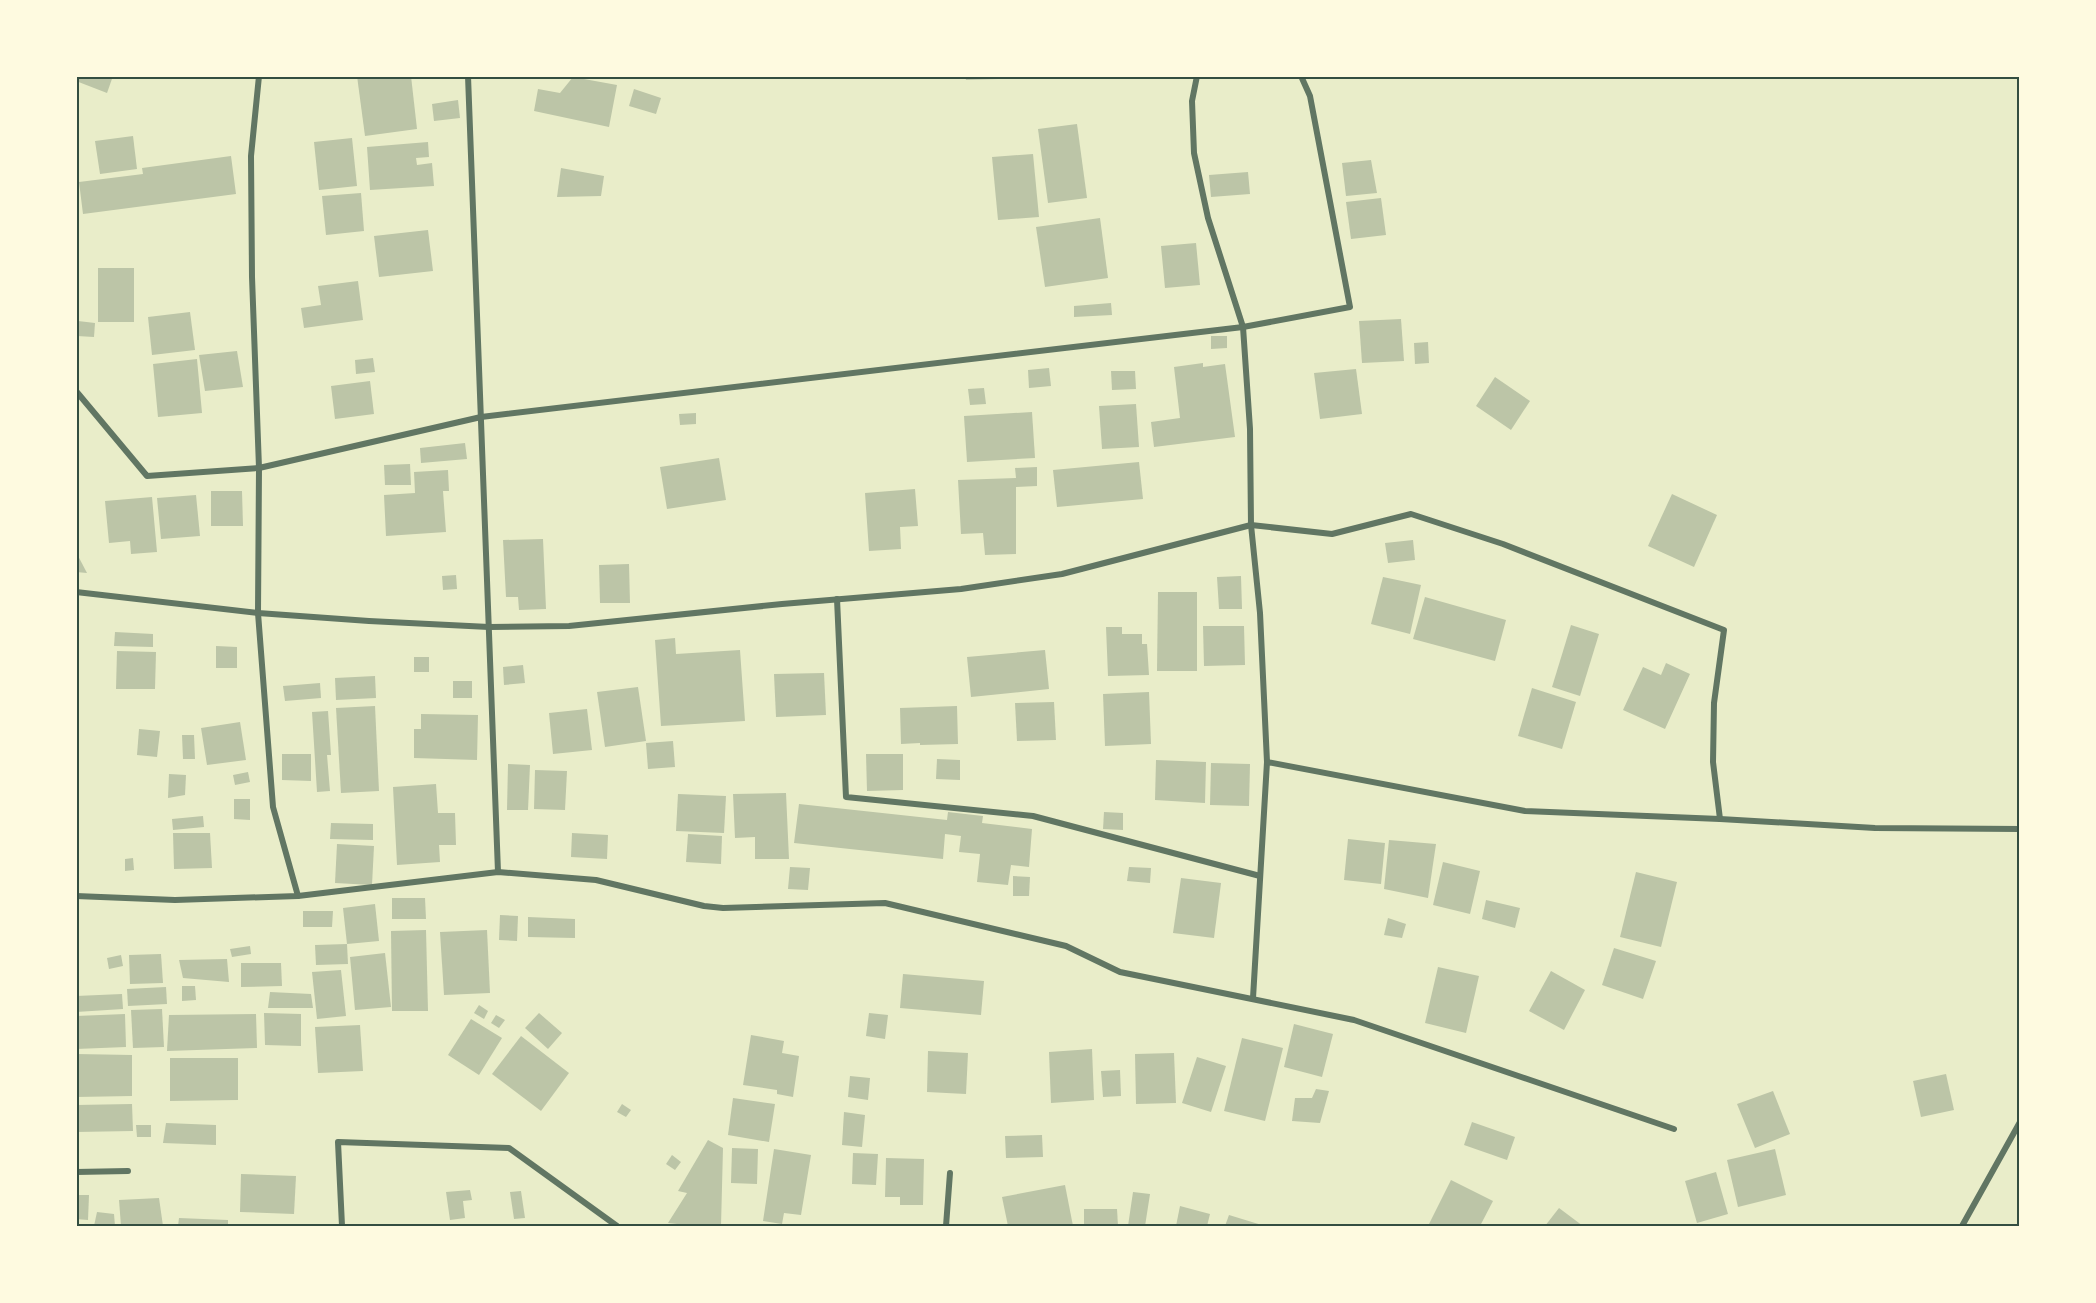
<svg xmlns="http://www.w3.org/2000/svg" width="2096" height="1303" font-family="Raleway,sans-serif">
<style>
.building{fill:#bcc5a7}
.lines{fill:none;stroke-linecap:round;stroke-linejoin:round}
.minor{stroke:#617663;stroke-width:6}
.neatline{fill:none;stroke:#344e41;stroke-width:2}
</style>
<rect width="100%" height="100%" fill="#e9edc9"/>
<g class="building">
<polygon points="76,76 113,76 107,93 76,81"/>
<polygon points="357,76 411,76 417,129 365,136"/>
<polygon points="965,76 998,76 998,79 966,80"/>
<polygon points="573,77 617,85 609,127 534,111 538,89 560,93"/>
<polygon points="634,89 661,98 656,114 629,106"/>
<polygon points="458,100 460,118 434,121 432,104"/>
<polygon points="1077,124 1087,198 1048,203 1038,129"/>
<polygon points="133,136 137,169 100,174 95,141"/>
<polygon points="352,138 357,186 319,190 314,142"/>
<polygon points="428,142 429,157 416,158 417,165 432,163 434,186 370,190 367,147"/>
<polygon points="1033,154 1039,217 998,220 992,157"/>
<polygon points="231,156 236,194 83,214 79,182 143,174 142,168"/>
<polygon points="1371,160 1377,193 1346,196 1342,163"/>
<polygon points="561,168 604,176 601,196 557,197"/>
<polygon points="1248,172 1250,194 1211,197 1209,175"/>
<polygon points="361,193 364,231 326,235 322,196"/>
<polygon points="1381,198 1386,235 1351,239 1346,202"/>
<polygon points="1100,218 1108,278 1045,287 1036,227"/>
<polygon points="428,230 433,271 379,277 374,236"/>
<polygon points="1196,243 1200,285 1165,288 1161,246"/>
<rect x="98" y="268" width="36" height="54"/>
<polygon points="358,281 363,320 304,328 301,308 321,305 318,286"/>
<polygon points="1111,303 1112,315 1074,317 1074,306"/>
<polygon points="190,312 195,350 152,355 148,317"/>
<polygon points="1401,319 1404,361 1362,363 1359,321"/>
<polygon points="78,321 95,323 94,337 77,336"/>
<polygon points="1211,336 1227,336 1227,348 1211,349"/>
<polygon points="1428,342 1429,363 1415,364 1414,343"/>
<polygon points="237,351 243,387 205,391 199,355"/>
<polygon points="373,358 375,372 356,374 355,360"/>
<polygon points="197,359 202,413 158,417 153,364"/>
<polygon points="1203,363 1203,367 1225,364 1235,437 1154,447 1151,422 1180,418 1174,367"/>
<polygon points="1049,368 1051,386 1029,388 1028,370"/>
<polygon points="1356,369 1362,414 1320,419 1314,373"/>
<polygon points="1111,371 1135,371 1136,389 1112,390"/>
<polygon points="1495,377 1530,401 1511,430 1476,406"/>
<polygon points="370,381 374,414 335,419 331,386"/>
<polygon points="984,388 986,404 970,405 968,389"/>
<polygon points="1136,404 1139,447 1102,449 1099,406"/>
<polygon points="1032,412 1035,458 967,462 964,416"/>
<polygon points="696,413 696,424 680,425 679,414"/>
<polygon points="465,443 467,459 421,463 420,448"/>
<polygon points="719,458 726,500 667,509 660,467"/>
<polygon points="1139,462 1143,499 1057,507 1053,470"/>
<polygon points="410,464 411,485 385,485 384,465"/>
<polygon points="1037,467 1037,486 1016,487 1016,554 985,555 983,533 961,534 958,480 1016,478 1015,468"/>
<polygon points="448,470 449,491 443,491 446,532 386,536 384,495 415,493 414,472"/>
<polygon points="915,489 918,526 900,527 901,549 869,551 865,493"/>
<polygon points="211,491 242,491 243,526 211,526"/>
<polygon points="1672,494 1717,515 1694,567 1648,546"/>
<polygon points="196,495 200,536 161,539 157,498"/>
<polygon points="152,497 157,552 131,554 130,541 109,543 105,501"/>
<polygon points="543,539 546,609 519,610 518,597 506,597 503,540"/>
<polygon points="1413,540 1415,560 1388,563 1385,543"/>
<polygon points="76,552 87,573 76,572"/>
<polygon points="629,564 630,603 600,603 599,565"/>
<polygon points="456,575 457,589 443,590 442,576"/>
<polygon points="1241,576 1242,609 1219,609 1217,577"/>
<polygon points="1383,577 1421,585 1410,634 1371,624"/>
<polygon points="1158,592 1197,592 1197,671 1157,671"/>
<polygon points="1425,597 1506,620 1495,661 1413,639"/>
<polygon points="1571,625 1599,634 1580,696 1552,687"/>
<polygon points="1203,626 1244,626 1245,665 1204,666"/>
<polygon points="1106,627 1122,627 1122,634 1142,634 1142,644 1147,644 1149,675 1108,676"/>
<polygon points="115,632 153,634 153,647 114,646"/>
<polygon points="675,638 676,654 740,650 745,721 661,726 655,640"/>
<polygon points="216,646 237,647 237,668 216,668"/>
<polygon points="1045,650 1049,689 971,697 967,657"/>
<polygon points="117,651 156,652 155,689 116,689"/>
<rect x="414" y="657" width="15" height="15"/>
<polygon points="1666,663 1690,674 1665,729 1623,710 1643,667 1661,675"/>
<polygon points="523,665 525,683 504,685 503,667"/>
<polygon points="824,673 826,715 776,717 774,674"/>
<polygon points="375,676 376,698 336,700 335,678"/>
<rect x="453" y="681" width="19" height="17"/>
<polygon points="320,683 321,698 285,701 283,686"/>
<polygon points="638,687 646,741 605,747 597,692"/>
<polygon points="1532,688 1576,702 1562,749 1518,736"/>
<polygon points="1149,692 1151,744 1105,746 1103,694"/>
<polygon points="1054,702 1056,740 1017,741 1015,703"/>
<polygon points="375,706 379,791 341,793 336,708"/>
<polygon points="957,706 958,744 920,745 920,743 901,744 900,708"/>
<polygon points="587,709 592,750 553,754 549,713"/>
<polygon points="328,711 331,755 327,755 330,791 317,792 312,712"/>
<polygon points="421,714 478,715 477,760 414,758 414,729 421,729"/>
<polygon points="240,722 246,760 207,765 201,728"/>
<polygon points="139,729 160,731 157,757 137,755"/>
<polygon points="182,735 194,735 195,759 183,759"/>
<polygon points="673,741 675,767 648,769 646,743"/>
<polygon points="282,754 311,754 311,781 282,780"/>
<polygon points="866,754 903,754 903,790 867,791"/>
<polygon points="937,759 960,760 960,780 936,779"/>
<polygon points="1156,760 1206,762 1205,803 1155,800"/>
<polygon points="1211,763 1250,764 1249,806 1210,805"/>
<polygon points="508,764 530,765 528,810 507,810"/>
<polygon points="535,770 567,771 565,810 534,809"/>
<polygon points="248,772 250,782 235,785 233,775"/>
<polygon points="169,774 186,775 185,795 168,798"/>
<polygon points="436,784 438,813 455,813 456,845 439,845 440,862 397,865 393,787"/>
<polygon points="786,793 789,859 755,859 755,837 735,838 733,794"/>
<polygon points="678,794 726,796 724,833 676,831"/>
<polygon points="234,799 250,799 250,820 234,819"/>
<polygon points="799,804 947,820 948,812 983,816 982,823 1032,829 1029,867 1011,865 1008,885 977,882 980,854 959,852 961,836 945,834 943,859 794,843"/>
<polygon points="1104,812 1123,813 1123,830 1103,829"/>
<polygon points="203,816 204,827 173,830 172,819"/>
<polygon points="331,823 373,824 373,840 330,839"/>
<polygon points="173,833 210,833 212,868 174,869"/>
<polygon points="572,833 608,835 607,859 571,857"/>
<polygon points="688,834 722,836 721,864 686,862"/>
<polygon points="1348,839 1385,843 1381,884 1344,880"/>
<polygon points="1389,840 1436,844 1428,898 1384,889"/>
<polygon points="337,844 374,846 372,885 335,883"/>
<polygon points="133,858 134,870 125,871 125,859"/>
<polygon points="1443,862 1480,871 1470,914 1433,905"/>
<polygon points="790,867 810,868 808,890 788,889"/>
<polygon points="1129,867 1151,868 1150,883 1127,881"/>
<polygon points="1636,872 1677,882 1661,947 1620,937"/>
<polygon points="1013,876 1030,877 1029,896 1013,896"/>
<polygon points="1181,878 1221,883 1214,938 1173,933"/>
<polygon points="392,898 425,898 426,919 392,919"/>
<polygon points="1486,900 1520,908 1515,928 1482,919"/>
<polygon points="375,904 379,941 347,944 343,908"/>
<polygon points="303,911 333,911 332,927 303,927"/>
<polygon points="500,915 518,916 517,941 499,940"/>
<polygon points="528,917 575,919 575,938 528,937"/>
<polygon points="1388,918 1406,924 1402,938 1384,935"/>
<polygon points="426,930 428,1011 392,1011 391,931"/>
<polygon points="487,930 490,993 444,995 440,932"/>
<polygon points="347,944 348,964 316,965 315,945"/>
<polygon points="250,946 251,954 232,957 230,949"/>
<polygon points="1614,948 1656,961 1643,999 1602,985"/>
<polygon points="385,953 391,1007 355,1010 350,957"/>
<polygon points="161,954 163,983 130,984 129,955"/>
<polygon points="121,955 123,966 109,969 107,958"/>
<polygon points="227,959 229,982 183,978 179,960"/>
<polygon points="241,963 281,963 282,986 241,987"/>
<polygon points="1438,967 1479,976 1466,1033 1425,1023"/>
<polygon points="341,970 346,1016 317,1019 312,972"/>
<polygon points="1551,971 1585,990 1564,1030 1529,1011"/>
<polygon points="903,974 984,981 981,1015 900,1008"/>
<polygon points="182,986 195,986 196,1000 182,1001"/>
<polygon points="166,987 167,1004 128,1006 127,989"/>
<polygon points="270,992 311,994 313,1008 268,1008"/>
<polygon points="122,994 123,1009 76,1012 76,996"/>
<polygon points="479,1005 488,1011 484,1019 474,1013"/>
<polygon points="162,1009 164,1047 133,1048 131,1010"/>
<polygon points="264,1013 301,1014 301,1046 265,1045"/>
<polygon points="539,1013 562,1033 548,1049 525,1028"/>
<polygon points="869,1013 888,1015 885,1039 866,1036"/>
<polygon points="125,1014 126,1047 76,1049 76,1016"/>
<polygon points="256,1014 257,1048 167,1051 169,1015"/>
<polygon points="496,1015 505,1020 499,1028 491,1023"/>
<polygon points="471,1019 502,1038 479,1075 448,1055"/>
<polygon points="1294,1024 1333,1034 1322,1077 1284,1067"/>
<polygon points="360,1025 363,1071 318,1073 315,1027"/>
<polygon points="751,1035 784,1041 782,1053 799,1056 793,1097 777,1094 777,1090 743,1085"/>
<polygon points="521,1036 569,1073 541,1111 492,1074"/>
<polygon points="1242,1038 1283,1048 1265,1121 1224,1111"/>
<polygon points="1092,1049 1094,1100 1051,1103 1049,1052"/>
<polygon points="928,1051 968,1053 966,1094 927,1092"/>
<polygon points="1174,1053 1176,1103 1136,1104 1135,1054"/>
<polygon points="76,1054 132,1055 132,1096 76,1097"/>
<polygon points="1197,1057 1226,1066 1211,1112 1182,1103"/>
<polygon points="170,1058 238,1058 238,1100 170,1101"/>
<polygon points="1120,1070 1121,1096 1103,1097 1101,1071"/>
<polygon points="1946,1074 1954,1110 1921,1117 1913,1081"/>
<polygon points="850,1076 870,1078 868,1100 848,1097"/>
<polygon points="1316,1089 1329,1091 1320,1123 1292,1121 1295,1098 1312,1098"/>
<polygon points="1773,1091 1790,1134 1755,1148 1737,1104"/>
<polygon points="733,1098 775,1104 769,1142 728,1135"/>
<polygon points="132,1104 133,1131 76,1132 76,1105"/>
<polygon points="622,1104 631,1110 626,1117 617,1112"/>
<polygon points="844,1112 865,1115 862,1147 842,1145"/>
<polygon points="1472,1122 1515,1137 1507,1160 1464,1145"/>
<polygon points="166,1123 216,1125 216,1145 163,1143"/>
<polygon points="136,1125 151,1125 151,1137 137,1137"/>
<polygon points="1042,1135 1043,1157 1006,1158 1005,1136"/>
<polygon points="708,1140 723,1148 721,1226 695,1226 668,1223 687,1193 678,1191"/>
<polygon points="732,1148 758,1149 757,1184 731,1183"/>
<polygon points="774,1149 811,1155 801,1215 784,1213 782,1224 763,1221"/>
<polygon points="1775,1149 1786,1195 1738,1207 1727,1160"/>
<polygon points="853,1153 878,1154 876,1185 852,1184"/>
<polygon points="672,1155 681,1162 675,1170 666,1164"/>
<polygon points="886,1158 924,1159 923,1205 900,1205 900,1197 885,1197"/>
<polygon points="1716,1172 1728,1214 1697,1223 1685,1181"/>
<polygon points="241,1174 296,1176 294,1214 240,1212"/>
<polygon points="1451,1180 1493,1201 1480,1226 1428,1226"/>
<polygon points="1065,1185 1073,1226 1008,1226 1002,1197"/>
<polygon points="470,1190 472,1200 463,1201 465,1218 450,1220 446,1192"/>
<polygon points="521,1191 525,1218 514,1219 510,1192"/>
<polygon points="1133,1192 1150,1194 1145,1226 1128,1226"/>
<polygon points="76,1195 89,1195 88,1220 76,1219"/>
<polygon points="159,1198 163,1226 121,1226 119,1200"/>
<polygon points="1180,1206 1210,1214 1207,1226 1176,1226"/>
<polygon points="1559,1208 1583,1226 1545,1226"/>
<polygon points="1084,1209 1117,1209 1118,1226 1084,1226"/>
<polygon points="97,1212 114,1214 115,1226 94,1226"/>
<polygon points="1229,1215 1265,1226 1225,1226"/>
<polygon points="179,1218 228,1220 228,1226 178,1226"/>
</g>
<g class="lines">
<g class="minor">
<polyline points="259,76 251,156 252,277 259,468 258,613 273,807 298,896"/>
<polyline points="468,76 498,872"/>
<polyline points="1197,76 1192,101 1194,153 1208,218 1243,327 1250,429 1251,525 1260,613 1267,762 1253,998"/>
<polyline points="76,391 147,476 259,468 481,417 1243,327 1350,307 1310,96 1301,76"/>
<polyline points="76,592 258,613 369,621 489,627 569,626 782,604 961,589 1062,574 1251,525 1332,534 1411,514 1503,544 1724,630 1714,703 1713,762 1720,819"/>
<polyline points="837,599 846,797 1033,816 1260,876"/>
<polyline points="1267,762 1525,811 1720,819 1875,828 2020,829"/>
<polyline points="76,896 175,900 298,896 498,872 596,880 704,906 723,908 885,903 1066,946 1120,972 1354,1020 1674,1129"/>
<polyline points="76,1172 128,1171"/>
<polyline points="342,1226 338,1142 509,1148 617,1226"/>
<polyline points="946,1226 950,1173"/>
<polyline points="1962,1226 2020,1122"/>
</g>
</g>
<rect width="2096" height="1303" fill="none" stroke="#fefae0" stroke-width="156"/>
<rect x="78" y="78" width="1940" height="1147" class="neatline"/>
</svg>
